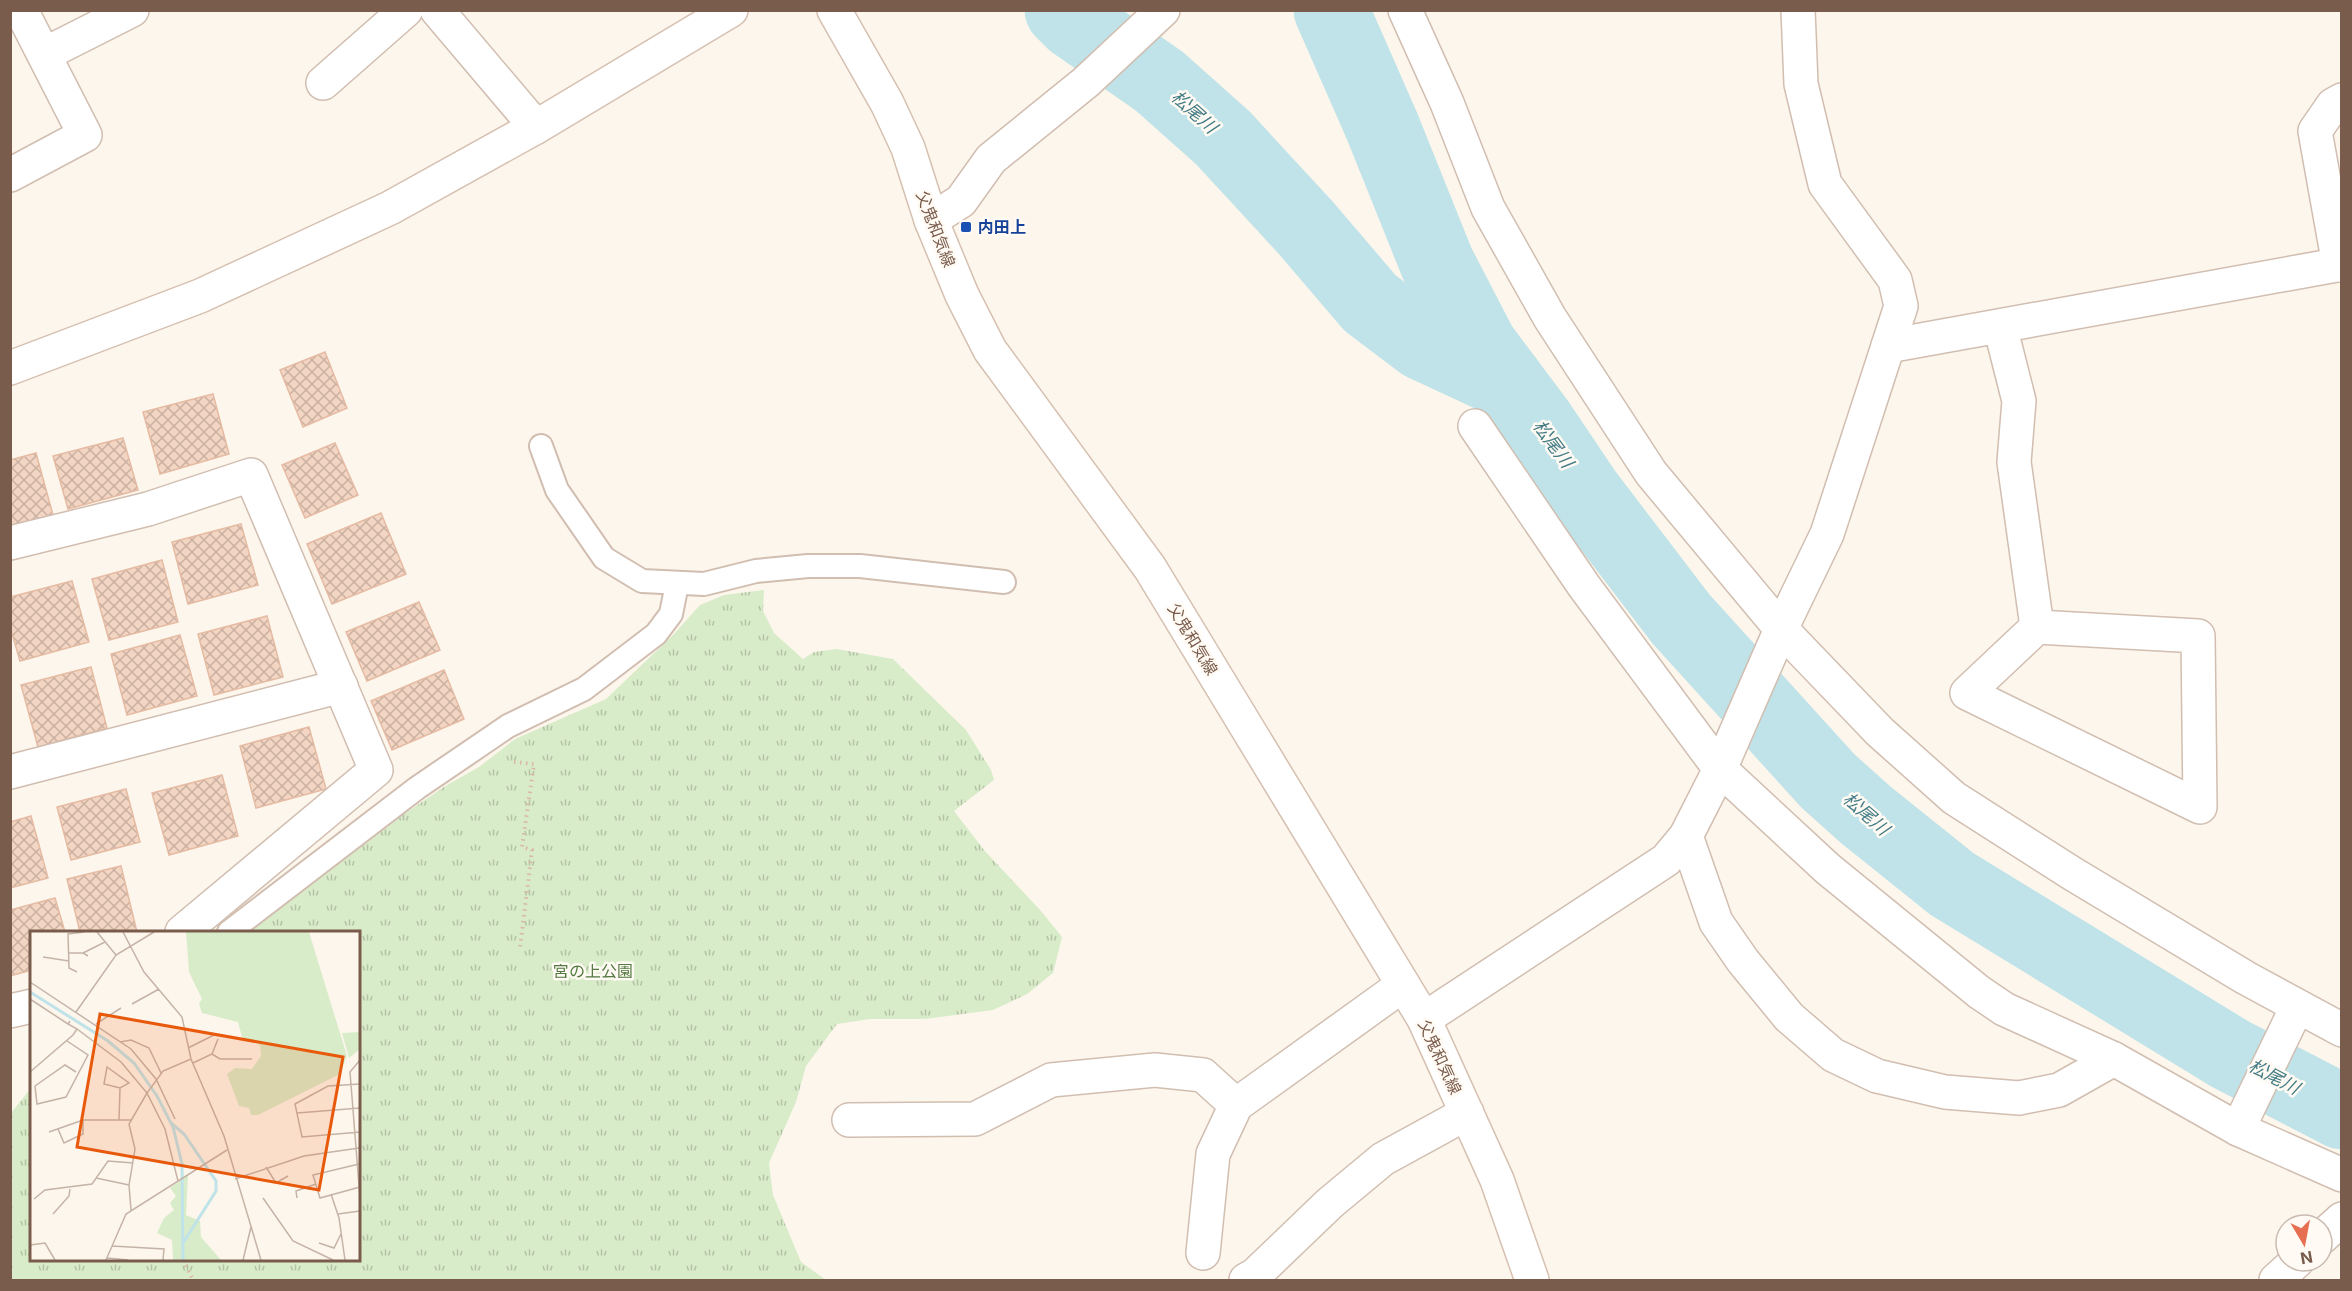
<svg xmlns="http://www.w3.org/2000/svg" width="2352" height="1291" font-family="Inter,'Noto Sans JP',sans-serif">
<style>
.park{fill:url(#park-tufts)}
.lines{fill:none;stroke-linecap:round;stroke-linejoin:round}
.river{stroke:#bfe3e8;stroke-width:75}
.building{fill:url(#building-cross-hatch);stroke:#e6bba3;stroke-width:1.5}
.lane-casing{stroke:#d1beb0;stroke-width:26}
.street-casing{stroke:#d1beb0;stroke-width:36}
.secondary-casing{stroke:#d6c0b0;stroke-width:36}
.path{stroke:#d9b8a5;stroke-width:4;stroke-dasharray:1.5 4.5;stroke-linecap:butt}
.lane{stroke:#fff;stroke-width:22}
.street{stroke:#fff;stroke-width:33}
.secondary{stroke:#fff;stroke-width:33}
.transit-dot{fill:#1a4fb4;stroke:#fffaf3;stroke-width:2}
.labels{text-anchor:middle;stroke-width:5;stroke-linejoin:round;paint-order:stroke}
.transit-label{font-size:16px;font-weight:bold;fill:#164399;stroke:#fffaf3;text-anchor:start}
.street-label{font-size:16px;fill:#7a5c4d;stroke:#fffaf3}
.park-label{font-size:16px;fill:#537a41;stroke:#fffaf3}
.water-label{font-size:18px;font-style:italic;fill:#437c86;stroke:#fffaf3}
.inset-river{fill:none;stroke:#bfe3e8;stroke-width:3}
.inset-road{fill:none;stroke:#c5b3a7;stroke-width:1.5}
.view{fill:#e8590c;fill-opacity:0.15;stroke:#e8590c;stroke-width:3}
.inset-edge{fill:none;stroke:#7a5c4d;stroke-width:3}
</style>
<defs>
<pattern id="park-tufts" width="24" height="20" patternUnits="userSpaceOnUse" patternTransform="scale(1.5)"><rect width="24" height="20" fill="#d8ecc9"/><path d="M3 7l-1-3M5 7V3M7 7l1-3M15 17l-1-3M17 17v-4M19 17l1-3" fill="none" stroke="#b4c2a5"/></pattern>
<pattern id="building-cross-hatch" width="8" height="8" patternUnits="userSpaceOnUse" patternTransform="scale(1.5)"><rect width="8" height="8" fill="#f3d5c3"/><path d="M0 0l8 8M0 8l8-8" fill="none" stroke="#cab0a1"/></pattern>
</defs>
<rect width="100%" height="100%" fill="#fdf6ec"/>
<polygon class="park" points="764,590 763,611 774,633 803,659 814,652 837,649 893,659 966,730 991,770 994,780 954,811 984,850 1041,911 1062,937 1053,973 1027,994 993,1010 925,1019 870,1019 837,1024 806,1066 796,1102 769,1163 773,1195 801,1262 826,1280 11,1280 11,1113 31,1088 32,1260 358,1260 358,932 249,932 404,814 447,785 479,767 515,739 606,699 673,635 700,605 724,595"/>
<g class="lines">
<g class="river">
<polyline points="1062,10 1074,22 1159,81 1223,138 1306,228 1370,303 1423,343 1507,382"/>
<polyline points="1331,10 1382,126 1437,263 1480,346 1537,422 1584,492 1681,619 1828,781 1866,815 1952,884 2230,1054 2342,1112"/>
</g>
</g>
<g class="building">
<polygon points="325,352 347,408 303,427 280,370"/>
<polygon points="213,394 229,454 160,474 143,412"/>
<polygon points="123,438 138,490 68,509 53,456"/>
<polygon points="335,443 358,495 305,518 282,465"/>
<polygon points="36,453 53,515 10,526 10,460"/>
<polygon points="381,513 406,574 332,604 307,544"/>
<polygon points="241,524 258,585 188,604 172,542"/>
<polygon points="162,560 178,622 109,640 92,579"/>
<polygon points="72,581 89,642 20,661 10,627 10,597"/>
<polygon points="419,602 440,650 367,681 346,632"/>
<polygon points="267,616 283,677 214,695 198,634"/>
<polygon points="180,635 197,696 127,715 111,654"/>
<polygon points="91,667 107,728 38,747 21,685"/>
<polygon points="444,670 464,719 392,750 371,701"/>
<polygon points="309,727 326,789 256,808 240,746"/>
<polygon points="222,775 238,836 169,855 152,793"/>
<polygon points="126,789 140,842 71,860 57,807"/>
<polygon points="31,816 48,878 10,888 10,822"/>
<polygon points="121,866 137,932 80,932 67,879"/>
<polygon points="55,898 65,932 32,932 32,970 10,976 10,910"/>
</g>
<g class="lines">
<defs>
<g id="lane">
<polyline points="541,446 557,490 604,558 642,581 704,584 756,571 808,566 860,566 1004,582"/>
<polyline points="229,932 417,788 508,726 584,689 656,634 671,614 677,584"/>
</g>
<g id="street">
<polyline points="437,10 536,127"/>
<polyline points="1405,10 1447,103 1488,208 1550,318 1651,473 1781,629 1720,769 1686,836 1666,860 1424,1019"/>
<polyline points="1798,10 1801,84 1825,184 1895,280 1901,306 1827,534 1781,629 1880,732 1954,798 2073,874 2246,978 2342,1030"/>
<polyline points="45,54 132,10"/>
<polyline points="323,83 406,10"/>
<polyline points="10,175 85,135 21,10"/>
<polyline points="931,220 961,201 991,159 1086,82 1163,10"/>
<polyline points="2339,265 2315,131 2333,105 2342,100"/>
<polyline points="2000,326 2019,401 2014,462 2037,627"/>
<polyline points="1888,346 2342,264"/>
<polyline points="1475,426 1584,586 1720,769 1828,869 1979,992 2004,1009 2114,1059 2238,1129 2342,1175"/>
<polyline points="10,543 148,509 251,475 376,770 182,932"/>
<polygon points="2037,627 2198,636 2200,807 1967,693"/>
<polyline points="10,772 341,686"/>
<polyline points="1686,836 1716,922 1743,961 1789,1017 1833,1055 1877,1076 1945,1092 2019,1098 2059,1090 2114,1059"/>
<polyline points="10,1011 32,1006"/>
<polyline points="849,1120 975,1119 1051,1080 1155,1070 1203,1075 1236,1105"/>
<polyline points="2238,1129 2297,1007"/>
<polyline points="2322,1237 2342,1219"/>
<polyline points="1203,1253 1213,1154 1236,1105 1403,985"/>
<polyline points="1246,1280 1255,1275 1330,1203 1383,1159 1467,1113"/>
<polyline points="2276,1280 2297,1261"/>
</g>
<g id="secondary">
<polyline points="834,10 887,103 908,148 931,220 962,295 990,350 1150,568 1424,1019 1497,1180 1532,1280"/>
<polyline points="10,368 200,296 390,208 536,127 731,10"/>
</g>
</defs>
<use href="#lane" class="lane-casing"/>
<use href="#street" class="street-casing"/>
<use href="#secondary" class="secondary-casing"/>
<g class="path">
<polyline points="514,762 534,764 522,847 532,850 520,948"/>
<polyline points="183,1260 193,1280"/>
</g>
<use href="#lane" class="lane"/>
<use href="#street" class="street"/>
<use href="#secondary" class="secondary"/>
</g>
<rect class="transit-dot" x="960" y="221" width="12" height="12" rx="3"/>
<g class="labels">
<g class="transit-label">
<text x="978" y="233">内田上</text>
</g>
<g class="street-label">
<text transform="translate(936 229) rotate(69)" y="6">父鬼和気線</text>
<text transform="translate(1193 639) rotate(59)" y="6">父鬼和気線</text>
<text transform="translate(1440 1057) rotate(65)" y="6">父鬼和気線</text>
</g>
<g class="park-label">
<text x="593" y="977">宮の上公園</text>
</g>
<g class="water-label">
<text transform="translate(1194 112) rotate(42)" y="6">松尾川</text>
<text transform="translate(1553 444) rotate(54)" y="6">松尾川</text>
<text transform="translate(1866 814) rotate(41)" y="6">松尾川</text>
<text transform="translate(2274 1077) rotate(28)" y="6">松尾川</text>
</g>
</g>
<g transform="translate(30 931)">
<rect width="330" height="330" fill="#fdf6ec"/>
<path d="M330 101V118L319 127 312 102Z" fill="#d8ecc9"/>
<path d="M156 1H279L317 125 310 143 228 184H221L219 177 209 175 197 143 205 137 222 138 231 125 230 114 212 106 208 91 172 82 169 73 172 68 159 41ZM158 244 156 284 170 290 171 306 191 329H143L142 309 127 302 134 287 144 279 140 272 146 265 140 257Z" fill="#d8ecc9"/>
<path class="inset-river" d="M0 61 78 110 104 132 127 165 143 196 152 233 153 329M141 192 154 203 186 250V260L153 312"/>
<path class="inset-road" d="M67 1 86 24M93 1 114 41 152 86 161 128 194 205 231 329M39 22H53L58 25M53 22 75 11M13 26 39 30M47 41 39 37 38 3 54 1M0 51 101 118 126 148 145 188M0 68 38 93M102 73 129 58M46 81 86 24 124 1M66 93 91 77M47 98 91 131 117 162 99 193 105 218 99 254 101 279M37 110 58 124 36 166 7 173 5 155 35 134 46 141M90 111 101 109 119 117 131 142M158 117 186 103M182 123 190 128H222M330 129 320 141 330 267M163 132 182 123 188 108M77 136 99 152 90 157 74 153ZM0 141 43 104 47 98 38 93 40 90M330 153 298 155 265 173 272 206 330 201M267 182 330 177M89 189 90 157M28 198 34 212 53 203V189M19 201 53 189H101M329 233 283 244 290 267 330 256M236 236 246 252 258 245M66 247 99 254M205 248 274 225 329 217M148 250 135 198 117 162 133 140 161 128M301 263 309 287 315 329M233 267 263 310 303 329M267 267 266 260 286 253M4 268 15 259 62 253 78 230 103 232M23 283 39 265 40 258M308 283 330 280M289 312 304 317 311 303M0 314 15 312 25 329M82 315 134 318 133 329M77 327 98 329M76 329 96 283 197 219M213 329 221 296"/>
<path class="view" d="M70 83 313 126 289 259 47 216Z"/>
<rect width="330" height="330" class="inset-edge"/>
</g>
<rect width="2352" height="1291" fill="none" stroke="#7a5c4d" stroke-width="24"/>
<g transform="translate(2304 1243) rotate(170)"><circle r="28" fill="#fffaf3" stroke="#cabbb1" stroke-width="1.5"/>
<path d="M0-4.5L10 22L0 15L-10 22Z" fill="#e76f51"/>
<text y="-9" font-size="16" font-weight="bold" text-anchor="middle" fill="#7a5c4d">N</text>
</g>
</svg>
